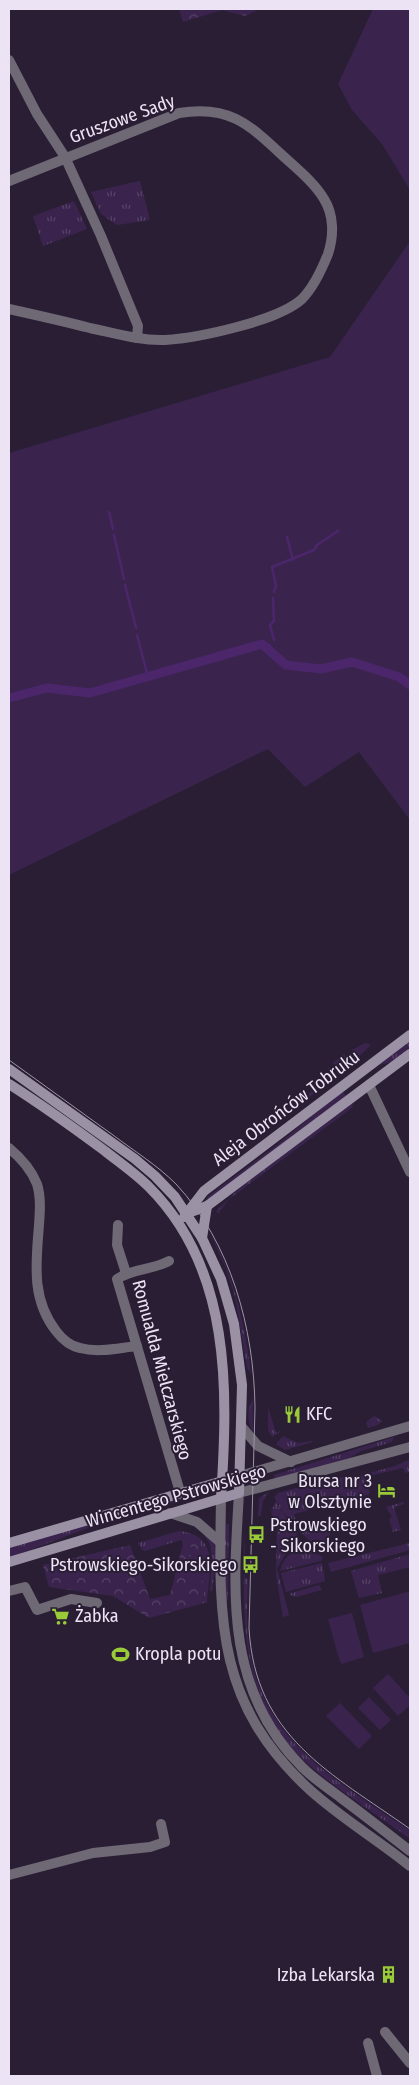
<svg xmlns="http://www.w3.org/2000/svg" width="419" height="2085" font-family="'Fira Sans Condensed',sans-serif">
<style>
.grass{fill:url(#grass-tufts)}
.forest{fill:url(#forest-crowns)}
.garden{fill:#3a244e}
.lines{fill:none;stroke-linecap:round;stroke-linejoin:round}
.stream{stroke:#4c266b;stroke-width:2.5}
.canal{stroke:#4c266b;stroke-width:9}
.minor{stroke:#6f6976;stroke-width:10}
.tertiary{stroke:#6f6976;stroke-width:10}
.secondary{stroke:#9b91a5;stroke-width:10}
.tram{stroke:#9d94a6;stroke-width:1}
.labels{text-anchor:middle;stroke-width:4;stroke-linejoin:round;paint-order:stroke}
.street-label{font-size:18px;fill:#ece4f4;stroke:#2a1e35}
.poi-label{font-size:18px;fill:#ece4f4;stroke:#2a1e35;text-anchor:start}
</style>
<defs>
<pattern id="grass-tufts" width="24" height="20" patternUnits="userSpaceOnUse" patternTransform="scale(1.25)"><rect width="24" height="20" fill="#3a244e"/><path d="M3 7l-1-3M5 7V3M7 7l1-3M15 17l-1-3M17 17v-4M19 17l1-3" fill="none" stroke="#574468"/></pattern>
<pattern id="forest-crowns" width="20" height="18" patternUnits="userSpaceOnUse" patternTransform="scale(1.25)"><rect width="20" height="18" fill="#3a244e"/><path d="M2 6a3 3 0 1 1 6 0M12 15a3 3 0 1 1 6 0" fill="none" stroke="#574468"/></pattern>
</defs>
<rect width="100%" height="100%" fill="#2a1e35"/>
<g class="grass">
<polygon points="140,181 150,220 117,225 101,214 91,192"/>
<polygon points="74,201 87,229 43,246 33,216"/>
<polygon points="410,1041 410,1048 392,1062 379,1065"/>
<polygon points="365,1043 371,1045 357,1058 352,1050"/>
<polygon points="344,1054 350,1063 340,1073 333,1063"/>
<path d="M329 1067 336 1076 265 1132 263 1126C272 1117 284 1113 294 1105L295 1100 297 1103 307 1096 330 1072 327 1069Z"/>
<polygon points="342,1091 346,1096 208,1199 207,1197 277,1145"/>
<polygon points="352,1104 353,1107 229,1199 218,1214 216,1211 241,1187"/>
<path d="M209 1231C234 1274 245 1325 251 1373L247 1368 235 1297 225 1266Z"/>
<path d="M253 1399V1433C248 1423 246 1409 253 1399Z"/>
<polygon points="268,1407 276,1433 281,1431 272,1437 268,1430"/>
<polygon points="374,1416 382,1421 378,1425 368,1428 366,1422"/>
<polygon points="283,1436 298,1443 312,1441 313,1442 285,1450 276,1444"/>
<polygon points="394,1437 392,1442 361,1451 349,1458 275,1479 274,1475"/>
<polygon points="410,1459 409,1472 405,1473 403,1468 365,1477 370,1494 294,1514 298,1528 282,1511 274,1497 278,1493 333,1478 358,1476 395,1466"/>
<polygon points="269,1492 263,1501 261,1515 258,1517 259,1498"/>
<polygon points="193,1493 194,1496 88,1528 9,1558 9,1547"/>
<path d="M276 1501C281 1514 294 1522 297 1535L277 1568 289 1615 283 1617 276 1574 277 1527 271 1512Z"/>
<polygon points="403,1502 404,1504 394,1507 401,1530 393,1532 389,1519 392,1517 386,1507"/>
<polygon points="226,1524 229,1524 228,1600 225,1601"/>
<polygon points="330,1525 331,1530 325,1554 301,1533"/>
<path d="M245 1526V1578L248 1579C247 1601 246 1624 249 1647 262 1742 339 1782 410 1831V1839C377 1814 341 1793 309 1765 236 1700 243 1616 245 1526Z"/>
<path d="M179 1531C221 1535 209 1572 207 1603H204L200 1539 194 1568 181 1540 145 1551 142 1550 138 1543Z"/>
<polygon points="204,1535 212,1539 217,1554 212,1591 210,1591 212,1557 210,1544"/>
<polygon points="410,1543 410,1550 331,1572 328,1563"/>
<path d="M307 1549 323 1557 321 1561 280 1571C283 1557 293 1549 307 1549Z"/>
<polygon points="410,1554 410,1567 378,1575 382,1593 359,1598 351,1571"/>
<polygon points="322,1563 325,1581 286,1592 281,1573"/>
<polygon points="319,1585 322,1590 296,1597 290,1595 291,1593"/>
</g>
<g class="forest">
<polygon points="179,9 260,9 245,16 222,10 183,22"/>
<polygon points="189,1537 200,1539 204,1603 149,1618 113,1596 49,1587 43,1565 130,1545 150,1599 170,1595 183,1543 194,1565"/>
</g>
<g class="garden">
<polygon points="373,9 410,9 410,190 382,144 352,110 338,84"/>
<polygon points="410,241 410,820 359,752 305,787 268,749 9,875 9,453 330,357"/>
<polygon points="410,1591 410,1643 373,1653 360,1605"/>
<polygon points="352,1613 364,1657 342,1664 340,1662 328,1619"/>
<polygon points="388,1674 410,1698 410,1705 398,1716 373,1688"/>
<polygon points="369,1697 391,1720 380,1730 358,1708"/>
<polygon points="340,1703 372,1736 359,1749 326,1716"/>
</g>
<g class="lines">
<g class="stream">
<polyline points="109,512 113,529"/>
<polyline points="114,535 124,579"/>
<polyline points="287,537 293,560"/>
<polyline points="125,585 136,628"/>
<polyline points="274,592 276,586 272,567 314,550 317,545 338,531"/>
<polyline points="273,598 274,621 270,625 274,640"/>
<polyline points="137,635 148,677"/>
<polyline points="266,648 270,645"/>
</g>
<polyline class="canal" points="9,698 47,688 90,693 262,644 286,665 321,669 352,662 399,677 410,685"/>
<g class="minor">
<polyline points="9,60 37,114 65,157 101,236 138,326 137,338"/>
<path d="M9 181 179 113C228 105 248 123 282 155 296 168 314 182 324 199 334 215 334 236 328 254 322 269 314 287 302 299 278 321 198 338 165 340 140 341 114 333 90 328 63 321 36 315 9 309"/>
<polyline points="369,1085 410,1172"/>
<path d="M9 1148C21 1158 31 1169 37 1184 41 1197 40 1211 39 1225 36 1263 31 1299 56 1331 62 1339 70 1346 80 1348 99 1353 118 1348 137 1346"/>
<polyline points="118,1225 117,1245 126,1273"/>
<path d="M169 1261C153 1270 133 1268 117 1279L180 1492"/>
<polyline points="9,1591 25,1587 37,1610 71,1599 97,1603"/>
<polyline points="9,1875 93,1853 150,1847 165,1842 161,1824"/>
<polyline points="385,2032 410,2063"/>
<polyline points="368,2043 377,2076"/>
</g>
<g class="tertiary">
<polyline points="241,1426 258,1446 291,1462"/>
<path d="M410 1447 239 1493C233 1594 225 1690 302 1767 314 1779 328 1788 341 1798 364 1815 387 1833 410 1851"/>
<polyline points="240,1476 410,1426"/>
<path d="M221 1498C219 1618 215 1703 310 1790 341 1818 378 1840 410 1866"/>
<polyline points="170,1513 197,1522 221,1543"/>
</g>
<g class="secondary">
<polyline points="9,1069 135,1159 155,1176 175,1197 202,1238 221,1279 234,1324 242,1385 239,1493 9,1562"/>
<path d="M9 1084C42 1105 74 1128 105 1151 120 1163 136 1174 149 1187 232 1270 228 1390 221 1498"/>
<polyline points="188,1213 207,1206 410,1054"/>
<polyline points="184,1217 204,1191 410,1035"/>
<polyline points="202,1238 207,1206"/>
<polyline points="9,1543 240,1476"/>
</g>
<path class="tram" d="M9 1060C44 1085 78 1110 113 1135 134 1151 157 1165 176 1184 231 1243 254 1328 255 1408L249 1628C255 1737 331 1773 410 1829"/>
</g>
<defs>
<symbol id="restaurant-bare" viewBox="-9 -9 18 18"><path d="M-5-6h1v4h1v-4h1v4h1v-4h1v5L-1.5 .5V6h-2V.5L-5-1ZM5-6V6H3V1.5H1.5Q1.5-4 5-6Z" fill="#98cb37" stroke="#2a1e35" stroke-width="2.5" paint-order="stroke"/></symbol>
<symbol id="hotel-bare" viewBox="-9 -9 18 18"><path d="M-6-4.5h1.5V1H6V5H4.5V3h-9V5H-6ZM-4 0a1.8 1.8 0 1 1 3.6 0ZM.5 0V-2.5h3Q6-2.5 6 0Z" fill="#98cb37" stroke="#2a1e35" stroke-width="2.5" paint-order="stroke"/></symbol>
<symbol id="bus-bare" viewBox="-9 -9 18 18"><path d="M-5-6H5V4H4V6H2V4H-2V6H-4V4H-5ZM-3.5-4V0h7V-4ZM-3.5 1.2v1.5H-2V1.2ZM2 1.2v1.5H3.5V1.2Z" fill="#98cb37" stroke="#2a1e35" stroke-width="2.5" paint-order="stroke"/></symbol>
<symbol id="supermarket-bare" viewBox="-9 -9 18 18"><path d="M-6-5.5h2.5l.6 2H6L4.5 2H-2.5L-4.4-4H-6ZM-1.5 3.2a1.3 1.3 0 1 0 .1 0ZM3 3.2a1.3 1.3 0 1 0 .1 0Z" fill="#98cb37" stroke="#2a1e35" stroke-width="2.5" paint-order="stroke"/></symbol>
<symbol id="stadium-bare" viewBox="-9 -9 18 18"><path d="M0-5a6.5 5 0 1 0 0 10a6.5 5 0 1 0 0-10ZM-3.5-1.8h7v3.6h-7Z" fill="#98cb37" stroke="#2a1e35" stroke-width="2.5" paint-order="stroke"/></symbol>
<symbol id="building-bare" viewBox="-9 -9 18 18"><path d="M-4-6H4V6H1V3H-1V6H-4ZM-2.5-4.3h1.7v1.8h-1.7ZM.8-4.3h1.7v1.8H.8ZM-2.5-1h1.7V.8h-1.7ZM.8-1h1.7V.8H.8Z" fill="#98cb37" stroke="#2a1e35" stroke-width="2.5" paint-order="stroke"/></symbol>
</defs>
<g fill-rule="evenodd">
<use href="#restaurant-bare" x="280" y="1402" width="25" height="25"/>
<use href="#hotel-bare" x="374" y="1478" width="25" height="25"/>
<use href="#bus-bare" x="244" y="1522" width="25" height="25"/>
<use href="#bus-bare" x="238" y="1552" width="25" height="25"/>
<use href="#supermarket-bare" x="48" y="1604" width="25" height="25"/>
<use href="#stadium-bare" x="108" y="1642" width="25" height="25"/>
<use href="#building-bare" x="376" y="1962" width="25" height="25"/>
</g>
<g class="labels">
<g class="street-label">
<text transform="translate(122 119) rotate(-20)" y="6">Gruszowe Sady</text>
<text transform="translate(286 1108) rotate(-37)" y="6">Aleja Obrońców Tobruku</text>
<text transform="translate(162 1370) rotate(75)" y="6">Romualda Mielczarskiego</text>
<text transform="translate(176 1496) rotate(-16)" y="6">Wincentego Pstrowskiego</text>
</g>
<g class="poi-label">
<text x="306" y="1420">KFC</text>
<text x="372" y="1487" text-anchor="end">Bursa nr 3<tspan x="372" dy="21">w Olsztynie</tspan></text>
<text x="270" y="1531">Pstrowskiego<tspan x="270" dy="21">- Sikorskiego</tspan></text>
<text x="237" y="1571" text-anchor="end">Pstrowskiego-Sikorskiego</text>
<text x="75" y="1622">Żabka</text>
<text x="135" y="1660">Kropla potu</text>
<text x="375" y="1981" text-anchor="end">Izba Lekarska</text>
</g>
</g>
<rect width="419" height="2085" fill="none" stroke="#ece4f4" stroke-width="20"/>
</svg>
